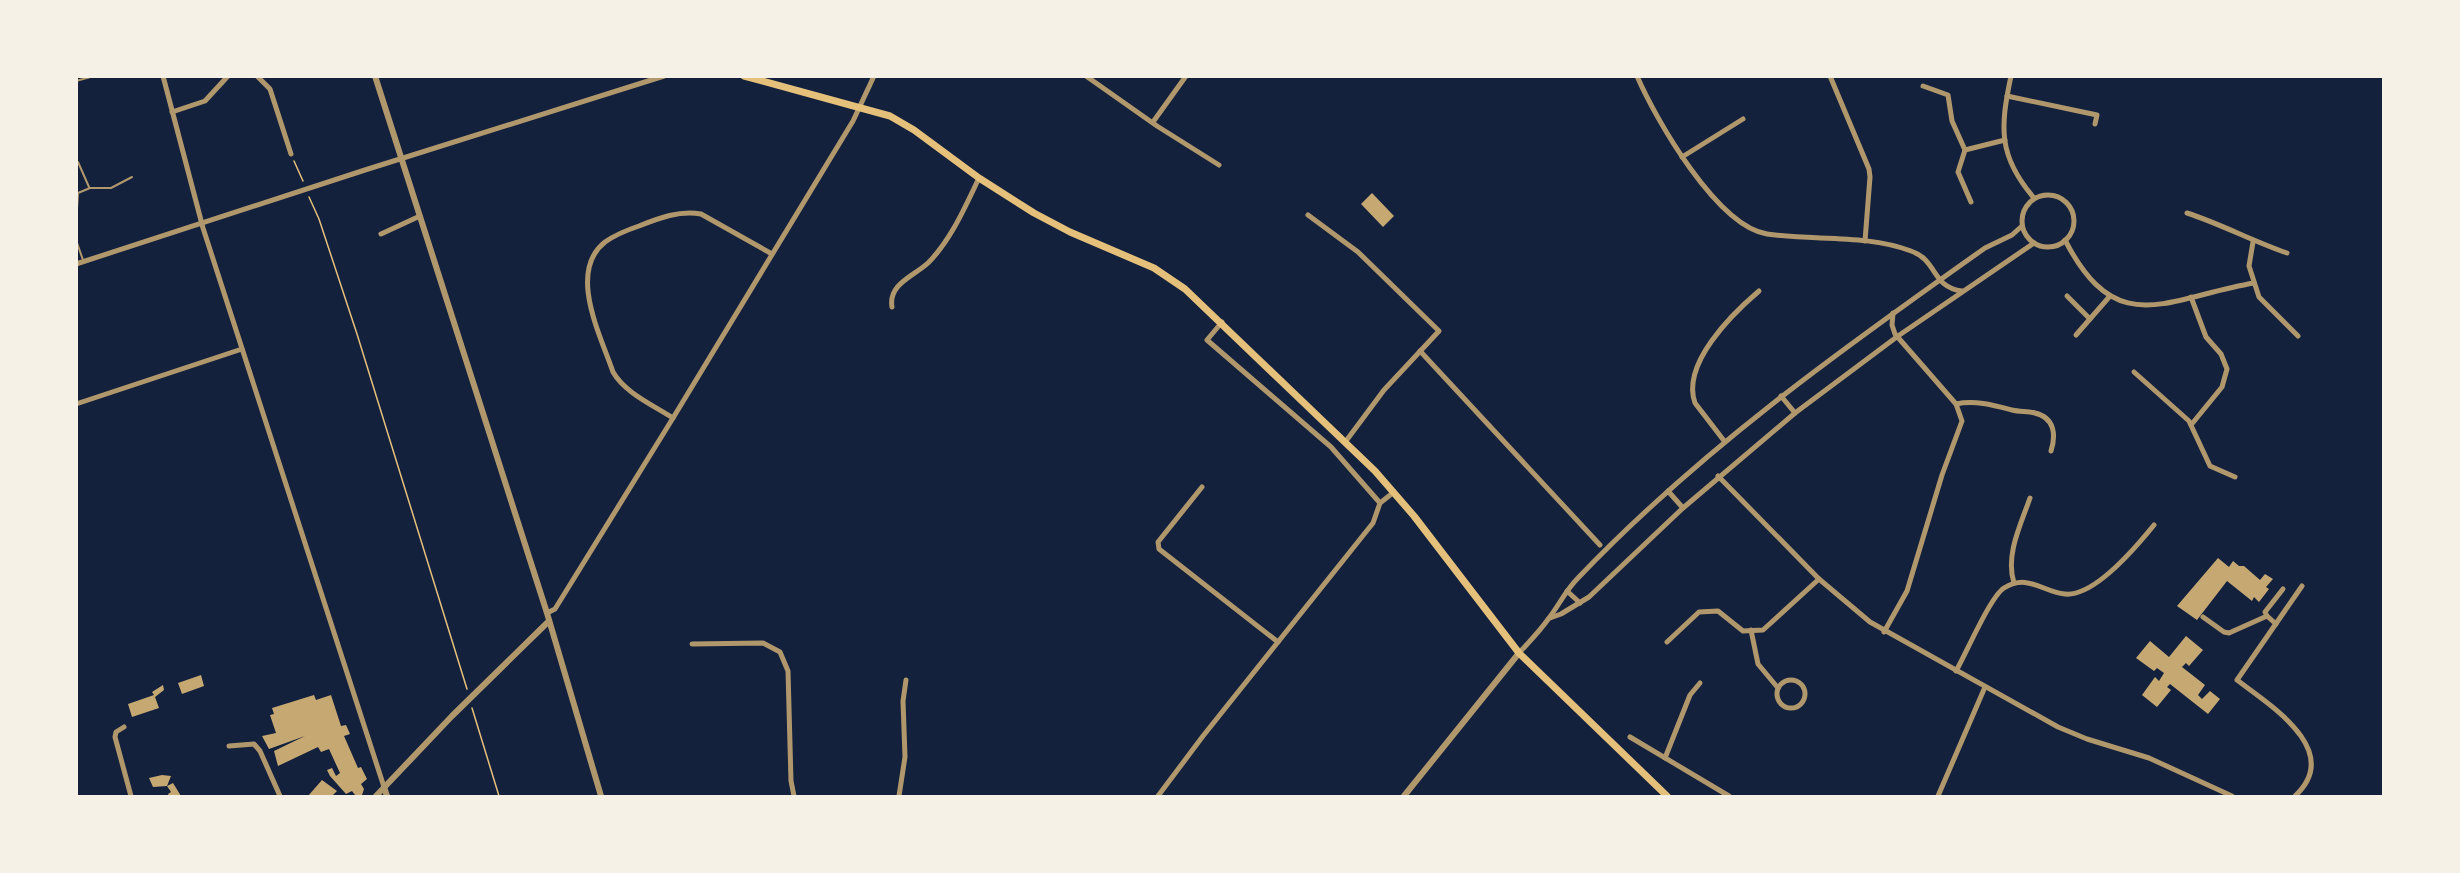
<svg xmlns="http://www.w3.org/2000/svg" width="2460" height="873" font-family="'PT Sans',sans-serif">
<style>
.building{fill:#c6a872}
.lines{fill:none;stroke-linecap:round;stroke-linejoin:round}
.path{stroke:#e5c07b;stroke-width:1.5}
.service{stroke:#b1986c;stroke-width:2}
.minor{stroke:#b1986c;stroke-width:5}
.tertiary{stroke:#b1986c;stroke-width:6}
.secondary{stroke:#e5c07b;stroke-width:7}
</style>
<rect width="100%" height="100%" fill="#14213d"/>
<g class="building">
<polygon points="1372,193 1394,216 1383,227 1361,204"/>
<polygon points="2218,558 2229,567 2233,561 2239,566 2244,566 2260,580 2265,574 2273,579 2266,587 2269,589 2259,602 2254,597 2252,601 2227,581 2197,620 2177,606"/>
<polygon points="2186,636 2203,650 2189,666 2186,663 2182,667 2205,685 2198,695 2202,699 2210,691 2220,699 2208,714 2170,684 2167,687 2171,690 2157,707 2142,695 2155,677 2159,681 2164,673 2157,668 2154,671 2136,658 2150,641 2169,657"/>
<polygon points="201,675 204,686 182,694 178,683"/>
<polygon points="163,685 164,690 155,697 159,708 132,717 128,704 154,695 152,692"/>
<polygon points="314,695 316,700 331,695 341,726 346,725 350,734 344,736 358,768 361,767 367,779 361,784 364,789 362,795 355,795 352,791 346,794 330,776 327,770 332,768 336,776 340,773 329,749 321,752 318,747 278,766 274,751 305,736 269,749 262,736 276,733 270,715 274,714 272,708"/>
<polygon points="162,775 171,776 167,786 173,783 181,796 169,796 168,794 171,792 167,786 153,787 149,778"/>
<polygon points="322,780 337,791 333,795 335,796 308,796"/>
</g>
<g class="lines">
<g class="path">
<polyline points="294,161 303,181"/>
<polyline points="309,197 319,219 357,334 467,689"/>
<polyline points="472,708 499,796"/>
</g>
<g class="service">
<polyline points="76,81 94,76"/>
<polyline points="78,162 89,187"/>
<polyline points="76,224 78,193 90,188 111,188 132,177"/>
<polyline points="76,240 83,260"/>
</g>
<g class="minor">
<polyline points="163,76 203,228 384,787"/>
<polyline points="257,76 270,89 291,154"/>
<polyline points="1086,76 1157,126 1219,165"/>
<path d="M1637 76C1656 120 1717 226 1767 234 1814 241 1866 234 1911 251 1938 260 1931 287 1962 291"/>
<polyline points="1830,76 1869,169 1870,177 1865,241"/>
<path d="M2011 76C2000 128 1998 156 2034 198"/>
<polyline points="1923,86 1948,95 1952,121 1965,150"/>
<polyline points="2007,96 2097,115 2095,124"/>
<polyline points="172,112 205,101 228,76"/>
<polyline points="1153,122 1186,76"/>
<polyline points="1682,157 1743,119"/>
<circle cx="2048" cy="221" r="26"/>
<polyline points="1971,202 1958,172 1965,150 2005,140"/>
<path d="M2187 213C2221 224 2252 241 2287 253"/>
<polyline points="1308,215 1358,252 1439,331 1384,390 1346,441"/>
<polyline points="381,234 420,216"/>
<path d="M2065 240C2117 341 2166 298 2254 283"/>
<polyline points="2253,242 2249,266 2259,297 2298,336"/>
<polyline points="76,264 365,170 664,76"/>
<polyline points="2067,296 2090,319"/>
<polyline points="2191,297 2206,337 2221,354 2227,369 2222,387 2191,425"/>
<path d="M892 307C888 284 914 276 928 263 951 240 965 207 979 178"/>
<polyline points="1222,322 1207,340 1331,447 1380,503"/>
<polyline points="2076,335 2110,296"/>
<polyline points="1420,351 1600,545"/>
<polyline points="2134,372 2189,421 2210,466 2235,477"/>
<polyline points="1781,396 1795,413"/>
<polyline points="76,404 242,349"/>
<path d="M1956 404C1975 400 1993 405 2012 410 2020 412 2028 411 2035 413 2055 418 2056 435 2051 451"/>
<path d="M673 418C653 405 625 393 613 372 601 336 567 272 605 242 615 235 627 230 639 226 659 218 680 210 701 214L772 254"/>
<path d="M1725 442 1695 403C1681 364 1732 314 1759 291"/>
<polyline points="1718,476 1819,579 1870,622 2058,727 2087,739 2149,758 2232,796"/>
<polyline points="1202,487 1158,542 1159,549 1278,642"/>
<polyline points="1668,491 1683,508"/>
<path d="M2014 583C2005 555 2021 524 2030 498"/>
<polyline points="1567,591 1580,603"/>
<polyline points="547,613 555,609 673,418 853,121 874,76"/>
<polyline points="2203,617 2224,632 2229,633 2267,616"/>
<polyline points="1550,618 1561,614 1589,597 1683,508 1795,413 1898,336 2034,243"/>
<polyline points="2276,624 2267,616 2265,612 2283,589"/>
<polyline points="1751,630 1758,664 1778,688"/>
<polyline points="1884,632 1907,591 1942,475 1962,421 1956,404 1895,334 1892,325 1893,313"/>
<polyline points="1667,642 1699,612 1718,611 1743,631 1763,630 1819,579"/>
<polyline points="692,644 763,643 780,652 788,671 791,781 794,796"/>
<path d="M1519 653C1529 642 1540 631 1549 618 1559 605 1566 590 1578 578 1699 451 1842 349 1985 248L2012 235 2022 226"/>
<path d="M1956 671C1966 654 1990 597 2004 588 2028 573 2042 592 2065 594 2094 597 2137 546 2154 525"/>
<circle cx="1791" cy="694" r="14"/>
<polyline points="124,727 116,732 115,737 131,796"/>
<polyline points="1630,737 1729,796"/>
<polyline points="229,746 254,744 260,751 280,796"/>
<polyline points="1665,758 1690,695 1700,683"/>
<polyline points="899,796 905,757 903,701 906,680"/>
<polyline points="1158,796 1203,736 1373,523 1380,503 1394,492"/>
<polyline points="1938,796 1985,687"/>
<path d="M2295 796C2344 751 2270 705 2237 680L2302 586"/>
</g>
<g class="tertiary">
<polyline points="375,76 547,613 601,796"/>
<polyline points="384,787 387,796"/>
<polyline points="376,796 452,716 549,621"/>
<polyline points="1404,796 1519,653"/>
</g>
<polyline class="secondary" points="744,76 890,116 914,130 979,178 1034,213 1070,232 1154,268 1185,289 1375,471 1414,516 1519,653 1667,796"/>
</g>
<rect width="2460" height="873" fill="none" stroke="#f6f1e7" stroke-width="156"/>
</svg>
